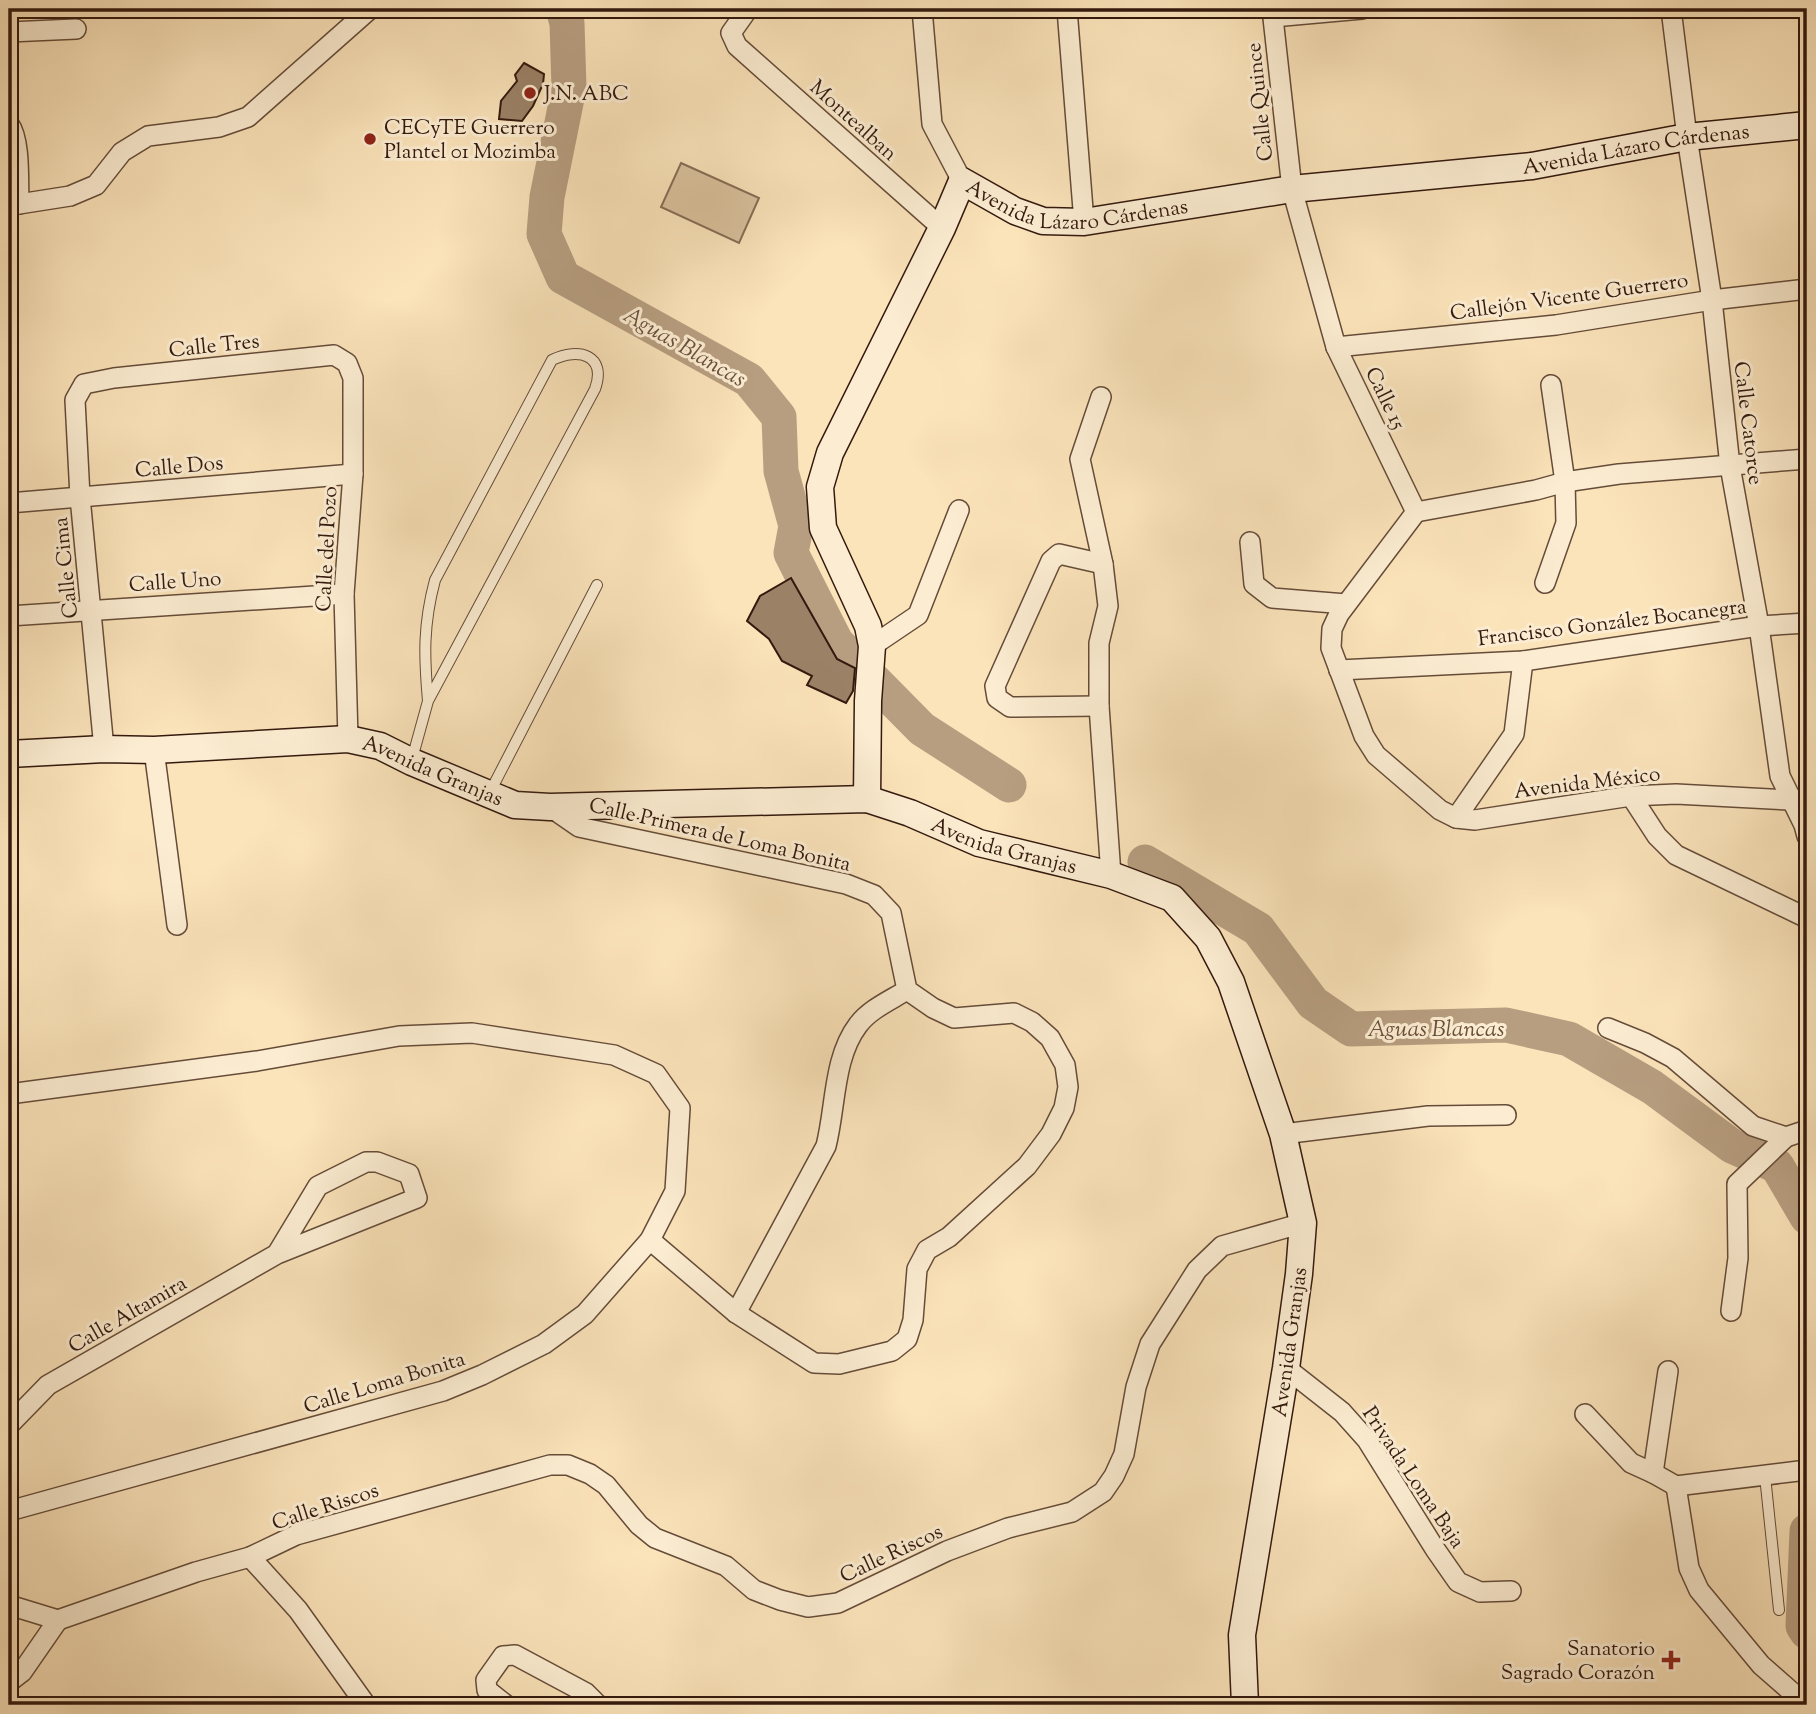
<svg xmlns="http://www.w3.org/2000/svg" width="1816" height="1714" font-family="'Sorts Mill Goudy',serif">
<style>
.green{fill:#d9c19d;stroke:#866d56;stroke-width:2}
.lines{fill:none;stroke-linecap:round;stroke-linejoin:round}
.river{stroke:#b79e80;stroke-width:35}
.building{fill:#9b8267;stroke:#33190e;stroke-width:2}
.lane-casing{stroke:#654c39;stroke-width:12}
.street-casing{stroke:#654c39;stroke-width:22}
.secondary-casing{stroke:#33190e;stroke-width:29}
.lane{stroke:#fcedd2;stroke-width:10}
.street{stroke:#fcedd2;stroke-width:19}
.secondary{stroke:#fcedd2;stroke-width:26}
.poi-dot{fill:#8f2418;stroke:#fcedd2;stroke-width:2.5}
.labels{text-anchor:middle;stroke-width:6;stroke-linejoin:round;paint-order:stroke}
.poi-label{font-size:21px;fill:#33190e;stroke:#fcedd2;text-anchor:start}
.street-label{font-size:21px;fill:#33190e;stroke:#fcedd2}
.water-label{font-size:23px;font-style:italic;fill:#684e3c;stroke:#fcedd2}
</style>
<rect width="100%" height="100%" fill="#fbe3ba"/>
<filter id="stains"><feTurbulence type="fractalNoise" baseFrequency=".00286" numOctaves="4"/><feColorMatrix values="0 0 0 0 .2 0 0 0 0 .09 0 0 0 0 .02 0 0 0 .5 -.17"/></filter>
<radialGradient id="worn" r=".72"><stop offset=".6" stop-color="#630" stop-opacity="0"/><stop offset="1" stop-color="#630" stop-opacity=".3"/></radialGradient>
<polygon class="green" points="681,163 759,198 739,243 661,207"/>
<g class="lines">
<g class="river">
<polyline points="563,9 567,23 569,88 547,197 544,234 563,277 749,380 779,417 781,471 796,526 791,553 836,642 922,729 1009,785"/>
<polyline points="1145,862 1258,929 1313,1003 1351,1029 1506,1025 1569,1039 1652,1087 1732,1146 1777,1166 1807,1217"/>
<polyline points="1807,1531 1803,1626 1807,1632"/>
</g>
</g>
<g class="building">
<polygon points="524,63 544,74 543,84 533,106 522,121 499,119 501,101 517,81 515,75"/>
<polygon points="791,578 837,659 855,668 853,691 846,703 807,685 812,676 782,661 769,639 747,621 760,596"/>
</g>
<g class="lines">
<defs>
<g id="lane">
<path d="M412 759 428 701 595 389C607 355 579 347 552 360L435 580C423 625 424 656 428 701"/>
<polyline points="490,792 597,585"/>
<polyline points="1765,1476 1779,1610"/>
</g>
<g id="street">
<polyline points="748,9 731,33 737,46 942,228"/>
<polyline points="922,9 932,124 962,181"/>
<polyline points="1067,9 1084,222"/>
<polyline points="1272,9 1292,189 1336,347 1416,512 1339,614 1332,629 1331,648 1364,736 1376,755 1440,810 1456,818 1475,820 1631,796 1676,794 1790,800 1807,799"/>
<polyline points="1671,9 1687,137 1712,300 1730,466 1759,626 1780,776 1804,825 1807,836"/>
<polyline points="1273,17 1362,9"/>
<polyline points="9,32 76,29"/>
<path d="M9 124C21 140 18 184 19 204"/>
<polyline points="9,203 19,204 70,196 96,185 122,152 148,136 219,127 248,117 370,9"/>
<polyline points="1336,347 1556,325 1712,300 1807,289"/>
<polyline points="1101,397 1080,459 1103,564 1108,606 1099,643 1099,706 1111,875"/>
<polyline points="9,503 353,474"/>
<polyline points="1416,512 1536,490 1565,482 1619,474 1807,459"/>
<polyline points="1250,542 1254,584 1272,598 1346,604"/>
<polyline points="1545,583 1566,523 1565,482 1551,385"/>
<polyline points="9,616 344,594"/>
<polyline points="872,646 918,615 959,510"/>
<polyline points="1339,670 1523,661 1759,626 1807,623"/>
<polyline points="1099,706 1010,707 997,698 995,686 1051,561 1059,554 1103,564"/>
<polyline points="104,749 80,497 75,400 84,384 114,378 334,355 347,363 353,378 353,474 344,594 348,739"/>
<polyline points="154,750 177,925"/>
<polyline points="1631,796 1657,836 1676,855 1807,918"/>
<polyline points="550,807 579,827 846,884 874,895 891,913 907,990 933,1008 954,1018 1014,1013 1032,1022 1050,1038 1065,1065 1068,1087 1064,1108 1051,1134 1027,1166 949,1237 927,1250 917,1269 913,1320 907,1339 892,1351 839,1364 814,1363 736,1313 650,1240"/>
<polyline points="1456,818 1514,734 1523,661"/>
<polyline points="1608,1028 1645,1043 1673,1058 1753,1126 1786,1137 1807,1130"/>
<polyline points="9,1094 257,1061 399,1036 472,1033 614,1055 656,1074 680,1108 675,1191 650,1240 585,1314 544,1344 482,1375 443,1391 9,1511"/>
<polyline points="1283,1134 1428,1116 1506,1115"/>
<polyline points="1731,1311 1738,1258 1737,1184 1786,1137"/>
<path d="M736 1313 826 1146C836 1107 833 1058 858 1025 870 1009 891 1000 907 990"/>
<polyline points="1286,1368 1342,1412 1367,1440 1435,1549 1458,1582 1480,1592 1511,1591"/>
<polyline points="1668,1371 1653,1473 1676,1486"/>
<polyline points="1585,1414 1631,1463 1653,1473"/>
<polyline points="9,1425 48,1385 277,1254 417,1198 409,1174 377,1162 366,1162 318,1186 277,1254"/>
<polyline points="1676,1486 1689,1568 1699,1590 1761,1665 1794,1694 1807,1701"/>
<polyline points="1676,1486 1807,1470"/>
<polyline points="250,1557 298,1610 366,1705"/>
<polyline points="9,1605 58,1620"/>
<polyline points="58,1620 196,1572 250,1557 296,1535 550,1465 568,1465 590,1474 606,1485 639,1525 655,1538 726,1566 754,1590 780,1600 808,1607 838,1603 947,1551 1008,1528 1072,1512 1103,1492 1114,1476 1124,1454 1136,1387 1150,1344 1197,1270 1222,1246 1303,1223"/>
<polyline points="9,1682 22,1672 58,1620"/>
<polyline points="506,1705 487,1690 486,1680 503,1656 515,1655 586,1693 598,1705"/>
</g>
<g id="secondary">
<path id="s1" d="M9 754 104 749 154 750 348 739 380 746 412 762 515 805 550 807 867 799 910 813 979 843 1111 875 1172 898 1208 938 1231 982 1283 1134 1303 1223 1299 1274 1286 1368 1242 1635 1245 1705"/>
<path id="s2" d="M867 799 868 701 872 646 868 626 823 528 820 487 830 453 942 228 962 181 1015 211 1043 221 1084 222 1292 189 1532 166 1687 137 1807 125"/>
</g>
</defs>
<use href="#lane" class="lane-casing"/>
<use href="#street" class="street-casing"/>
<use href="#secondary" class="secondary-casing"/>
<use href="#lane" class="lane"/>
<use href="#street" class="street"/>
<use href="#secondary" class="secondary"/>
</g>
<g class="poi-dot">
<circle cx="530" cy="93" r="7"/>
<circle cx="370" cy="139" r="7"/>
<path d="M1667.5 1649.5h7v7h7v7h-7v7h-7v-7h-7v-7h7z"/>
</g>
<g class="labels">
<g class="poi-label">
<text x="544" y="100">J.N. ABC</text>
<text x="384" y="134">CECyTE Guerrero<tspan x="384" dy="24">Plantel 01 Mozimba</tspan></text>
<text x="1655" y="1655" text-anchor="end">Sanatorio<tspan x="1655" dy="24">Sagrado Corazón</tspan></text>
</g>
<g class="street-label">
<text transform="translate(1259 102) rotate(-96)" y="7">Calle Quince</text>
<text transform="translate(854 120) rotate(42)" y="7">Montealban</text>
<text dy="7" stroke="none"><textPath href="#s2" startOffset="1349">Avenida Lázaro Cárdenas</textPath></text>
<text dy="7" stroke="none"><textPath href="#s2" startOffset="782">Avenida Lázaro Cárdenas</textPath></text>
<text transform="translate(1569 296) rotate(-8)" y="7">Callejón Vicente Guerrero</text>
<text transform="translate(214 345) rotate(-6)" y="7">Calle Tres</text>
<text transform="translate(1386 398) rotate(64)" y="7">Calle 15</text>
<text transform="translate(1749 423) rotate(83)" y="7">Calle Catorce</text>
<text transform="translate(179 466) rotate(-5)" y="7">Calle Dos</text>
<text transform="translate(326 549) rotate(-87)" y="7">Calle del Pozo</text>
<text transform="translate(65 568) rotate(-96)" y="7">Calle Cima</text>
<text transform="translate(175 581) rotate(-4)" y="7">Calle Uno</text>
<text transform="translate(1612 622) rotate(-7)" y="7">Francisco González Bocanegra</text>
<text dy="7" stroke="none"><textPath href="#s1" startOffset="430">Avenida Granjas</textPath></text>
<text transform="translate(1587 782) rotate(-7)" y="7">Avenida México</text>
<text transform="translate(720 834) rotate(13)" y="7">Calle Primera de Loma Bonita</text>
<text dy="7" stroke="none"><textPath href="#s1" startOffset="1017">Avenida Granjas</textPath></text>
<text transform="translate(127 1314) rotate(-30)" y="7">Calle Altamira</text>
<text transform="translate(1289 1342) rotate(-82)" y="7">Avenida Granjas</text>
<text transform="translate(384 1382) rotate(-17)" y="7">Calle Loma Bonita</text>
<text transform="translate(1414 1477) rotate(56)" y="7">Privada Loma Baja</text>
<text transform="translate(325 1506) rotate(-18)" y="7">Calle Riscos</text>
<text transform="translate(891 1553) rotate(-25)" y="7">Calle Riscos</text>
</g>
<g class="water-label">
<text transform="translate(685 346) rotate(30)" y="8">Aguas Blancas</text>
<text x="1436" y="1036">Aguas Blancas</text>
</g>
</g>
<rect width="1816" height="1714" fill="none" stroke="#fbe3ba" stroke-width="35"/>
<rect x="10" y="10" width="1795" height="1693" fill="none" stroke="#33190e" stroke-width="3.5"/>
<rect x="18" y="18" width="1781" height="1679" fill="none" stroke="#33190e" stroke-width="2"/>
<rect width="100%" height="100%" filter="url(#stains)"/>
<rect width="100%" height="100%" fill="url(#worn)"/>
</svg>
